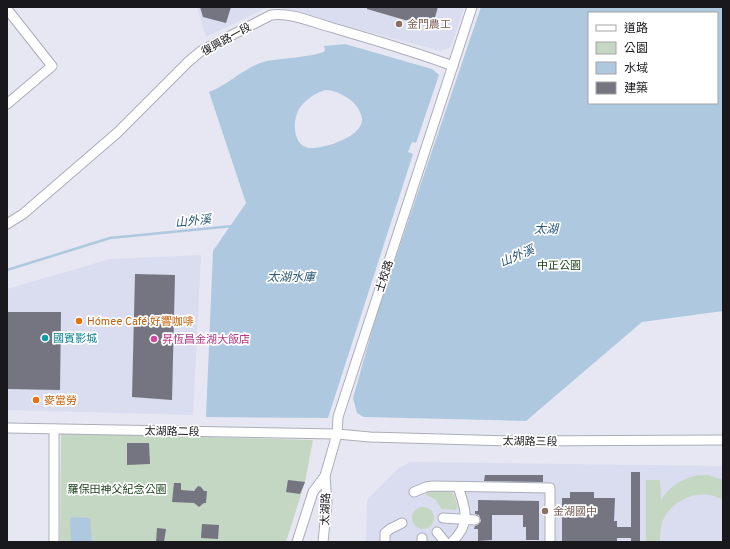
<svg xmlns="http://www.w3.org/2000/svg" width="730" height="549" font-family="Overpass,'Noto Sans TC',sans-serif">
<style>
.built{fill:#dadcef}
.green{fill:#c3d7c2}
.water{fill:#aec9df;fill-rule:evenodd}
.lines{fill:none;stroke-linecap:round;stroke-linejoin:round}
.stream{stroke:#aec9df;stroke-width:2.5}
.building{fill:#747580}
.minor-casing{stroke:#acadb9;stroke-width:11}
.minor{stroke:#fff;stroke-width:9}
.education-dot{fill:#8d6e63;stroke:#fff;stroke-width:1.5}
.food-dot{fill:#e8710a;stroke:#fff;stroke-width:1.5}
.culture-dot{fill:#0f9aa8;stroke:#fff;stroke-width:1.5}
.hotel-dot{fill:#d1479c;stroke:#fff;stroke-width:1.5}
.labels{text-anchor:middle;stroke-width:3.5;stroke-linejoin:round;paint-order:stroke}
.education-label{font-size:11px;fill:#785e54;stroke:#fff;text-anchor:start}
.street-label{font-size:11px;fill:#19191d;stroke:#fff}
.park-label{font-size:11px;fill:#20431f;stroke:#fff}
.food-label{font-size:11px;fill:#c56008;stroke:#fff;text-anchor:start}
.culture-label{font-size:11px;fill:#0d838f;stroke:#fff;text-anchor:start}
.hotel-label{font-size:11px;fill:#b23c85;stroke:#fff;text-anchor:start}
.water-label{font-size:12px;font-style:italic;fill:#2c5979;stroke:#fff}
</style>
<rect width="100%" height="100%" fill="#e6e7f3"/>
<g class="built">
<polygon points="197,7 268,7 206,37"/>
<polygon points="277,7 464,7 451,47 440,51"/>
<polygon points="201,255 193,415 7,410 7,289 110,259"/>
<polygon points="410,462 723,466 723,542 366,542 367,500 399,468"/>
</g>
<g class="green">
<polygon points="61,433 313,440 305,482 286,542 60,542"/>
<path d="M698 475H708L723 480V500C702 487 673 498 663 520 660 527 660 535 660 542H646V480H660L661 500C670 486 681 479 698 475Z"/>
<path d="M428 489C442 490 452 485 456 501 457 505 458 507 456 510L442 509 435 499 426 495V492Z"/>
<circle cx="423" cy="518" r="11"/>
</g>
<g class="water">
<path d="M481 7H723V311L642 322 526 421 364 417 357 413 353 398 377 313ZM589 13H717V103H589Z"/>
<path d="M345 44 432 69 439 75 416 143 412 142 408 152 413 154 328 418 206 417 213 251 246 203 209 92C230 84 245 66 267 61 278 59 319 56 325 51L324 46ZM326 90C340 91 360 102 362 119 363 137 323 149 309 148 293 146 292 121 299 109 304 101 316 92 326 90Z"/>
<polygon points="72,517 90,518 92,542 71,542 70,519"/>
</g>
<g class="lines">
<polyline class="stream" points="7,270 110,238 233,226"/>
</g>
<g class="building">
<polygon points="200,7 231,7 226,23 203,17"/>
<polygon points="367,7 438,7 433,24 423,21 422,25 367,9"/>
<polygon points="135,274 175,275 172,400 132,397"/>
<polygon points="7,312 61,312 60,390 7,389"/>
<polygon points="127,443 149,443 150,464 127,465"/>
<polygon points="631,472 640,472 640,542 631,542 631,538 617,538 617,542 562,542 562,498 570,498 570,492 594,492 594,498 615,498 614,521 617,521 617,527 631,527"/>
<polygon points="485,475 543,475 543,482 484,481"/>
<polygon points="288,480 305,482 300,494 286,492"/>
<polygon points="174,483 181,483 181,490 194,491 198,486 201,487 204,491 207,491 206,503 204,503 199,507 194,503 172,502"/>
<polygon points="478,500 539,501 539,540 526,540 526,527 523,527 523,515 492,515 492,540 478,541 478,529 474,529 475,526 478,525 481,521 479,515 475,514 475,511 478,511"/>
<polygon points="202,524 219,525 218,539 201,538"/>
<polygon points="157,528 166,529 164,542 156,542"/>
</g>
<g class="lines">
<defs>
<g id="minor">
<polyline points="7,9 52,66 7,104"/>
<path d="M7 224 23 214 117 133 188 62 201 51 271 15C290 12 312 22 330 27 371 39 413 51 453 66"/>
<polyline points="7,428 337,434 370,437 513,441 723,440"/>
<polyline points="414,492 426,487 433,486 550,488 550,542"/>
<polyline points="443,518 475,520"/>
<polyline points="437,532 445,542"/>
<polyline points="54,542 54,429"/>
<polyline points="297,542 313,492 325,476 337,434 338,417 472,7"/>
<polyline points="323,542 327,502 325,476"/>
<polyline points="385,542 385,533 390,529 402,523"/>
<polyline points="422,542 422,538"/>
<path d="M452 542C471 524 466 509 458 487"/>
</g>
</defs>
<use href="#minor" class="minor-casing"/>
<use href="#minor" class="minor"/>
</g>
<g class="education-dot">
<circle cx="399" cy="24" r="4"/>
<circle cx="545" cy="511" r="4"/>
</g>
<g class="food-dot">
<circle cx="79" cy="321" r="4"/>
<circle cx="36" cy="400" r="4"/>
</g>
<circle class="culture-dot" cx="45" cy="338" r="4"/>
<circle class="hotel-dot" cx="154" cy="339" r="4"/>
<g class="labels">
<g class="education-label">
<text x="407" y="28">金門農工</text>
<text x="553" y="515">金湖國中</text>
</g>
<g class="street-label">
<text transform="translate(226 39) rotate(-29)" y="4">復興路一段</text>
<text transform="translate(384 276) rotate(-72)" y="4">士校路</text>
<text transform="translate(172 431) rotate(1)" y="4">太湖路二段</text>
<text transform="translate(530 441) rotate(1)" y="4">太湖路三段</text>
<text transform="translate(325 509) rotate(-88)" y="4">太湖路</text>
</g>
<g class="park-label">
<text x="559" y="269">中正公園</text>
<text x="117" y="493">羅保田神父紀念公園</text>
</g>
<g class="food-label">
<text x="87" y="325">Hómee Café 好響咖啡</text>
<text x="44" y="404">麥當勞</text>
</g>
<g class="culture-label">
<text x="53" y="342">國賓影城</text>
</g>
<g class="hotel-label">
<text x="162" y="343">昇恆昌金湖大飯店</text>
</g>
<g class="water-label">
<text transform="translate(193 221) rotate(-6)" y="4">山外溪</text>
<text x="546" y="233">太湖</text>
<text transform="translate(517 256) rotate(-23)" y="4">山外溪</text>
<text x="291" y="281">太湖水庫</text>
</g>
</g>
<rect width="730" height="549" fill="none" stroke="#19191d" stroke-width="16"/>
<rect x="588" y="12" width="130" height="92" fill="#ffffff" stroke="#a3a3a5"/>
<rect x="596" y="25" width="20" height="6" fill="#ffffff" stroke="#a3a3a5"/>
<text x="624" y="32" font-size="12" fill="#19191d">道路</text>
<rect x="596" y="42" width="20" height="12" fill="#c3d7c2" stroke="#a3a3a5"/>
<text x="624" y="52" font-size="12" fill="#19191d">公園</text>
<rect x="596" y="62" width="20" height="12" fill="#aec9df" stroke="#a3a3a5"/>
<text x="624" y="72" font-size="12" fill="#19191d">水域</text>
<rect x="596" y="82" width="20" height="12" fill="#747580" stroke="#a3a3a5"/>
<text x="624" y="92" font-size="12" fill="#19191d">建築</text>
</svg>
